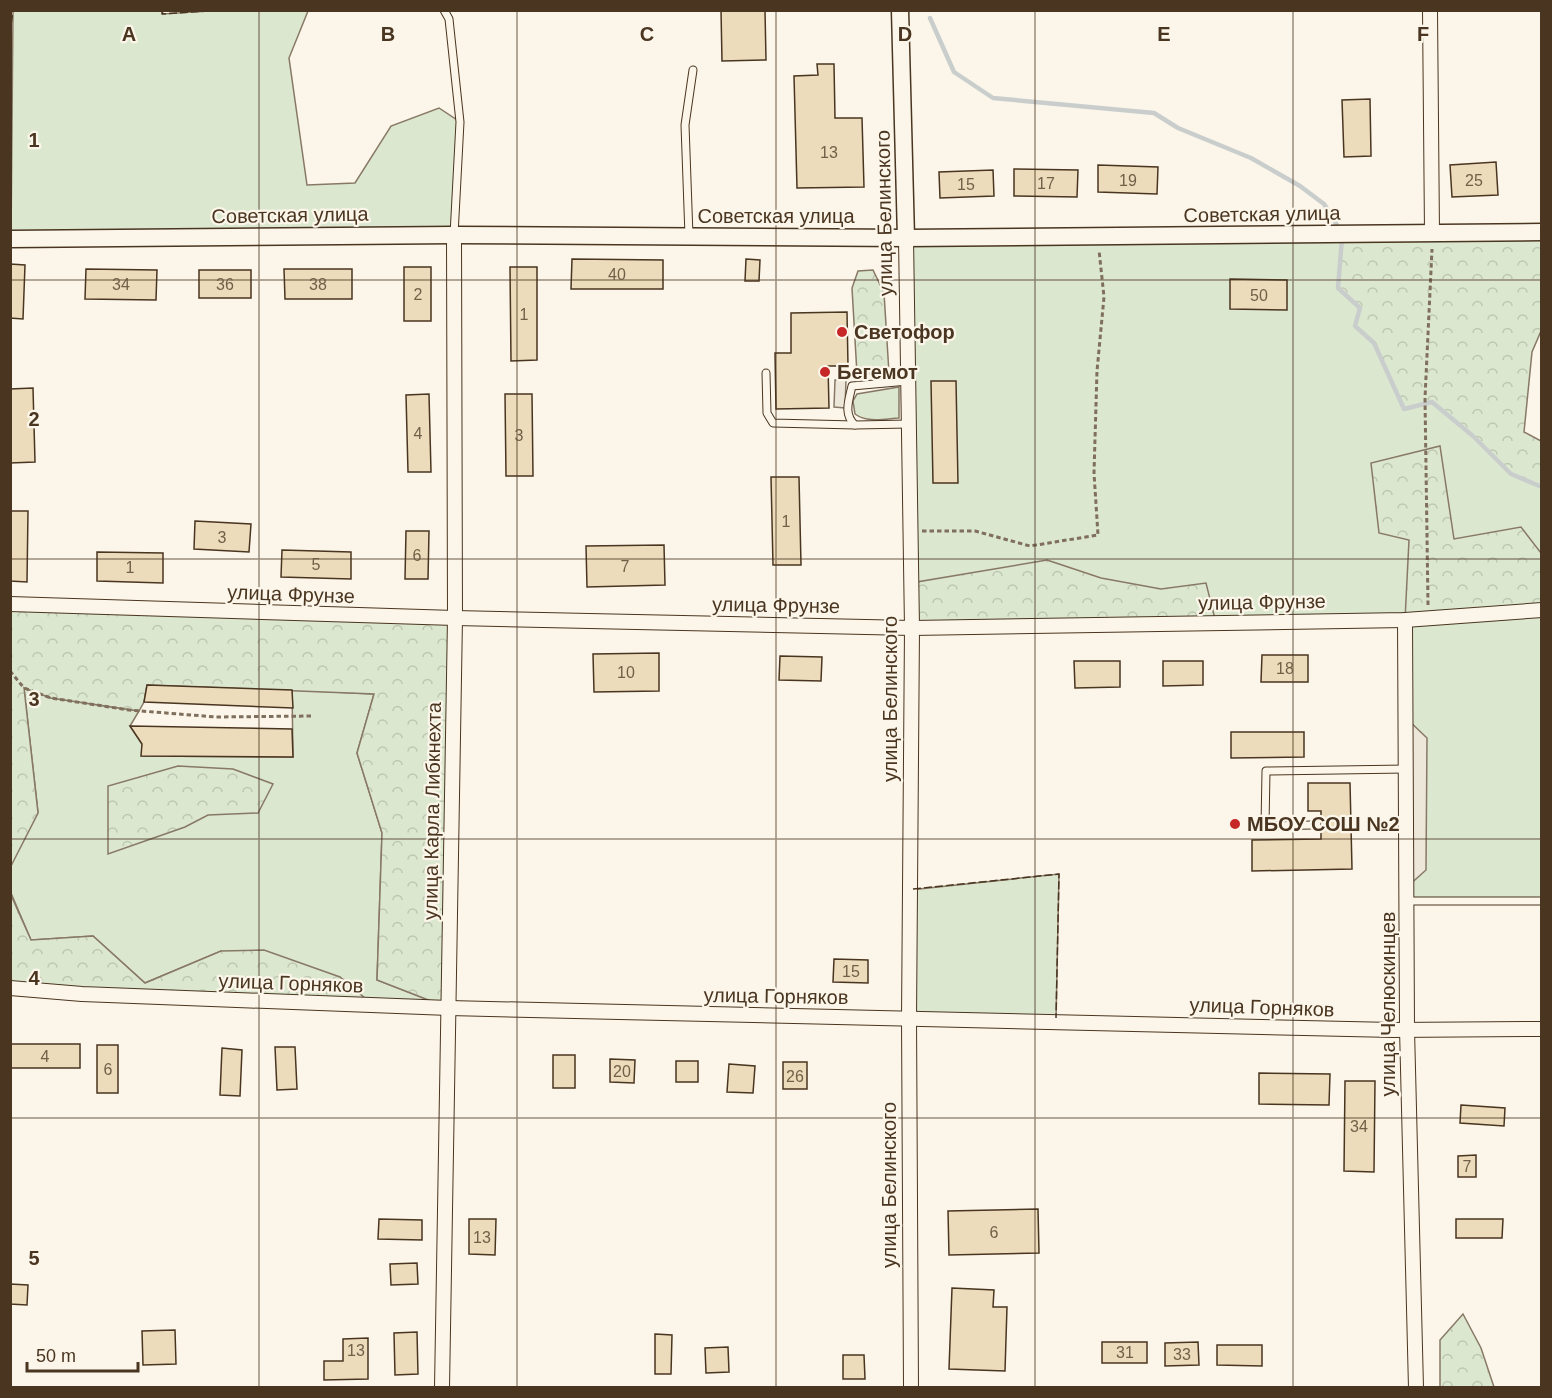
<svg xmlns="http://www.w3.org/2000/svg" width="1552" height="1398" font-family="Helvetica,sans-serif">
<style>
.grass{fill:#dce7d0;stroke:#887966;stroke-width:1.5}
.forest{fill:url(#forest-crowns);stroke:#887966;stroke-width:1.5}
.parking{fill:#ede7d9;stroke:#887966;stroke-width:1.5}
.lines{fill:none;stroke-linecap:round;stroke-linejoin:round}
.stream{stroke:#c9cecd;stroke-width:4.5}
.building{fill:#ecdcbc;stroke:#4a3520;stroke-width:1.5}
.service-casing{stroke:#4a3520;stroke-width:9}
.minor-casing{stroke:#4a3520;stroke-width:16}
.tertiary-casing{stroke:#4a3520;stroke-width:19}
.path{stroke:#7f6f5c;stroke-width:3;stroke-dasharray:4.5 3;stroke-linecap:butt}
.service{stroke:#fbf6e9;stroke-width:7}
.minor{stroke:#fbf6e9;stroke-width:14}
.tertiary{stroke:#fbf6e9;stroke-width:16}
.fence{stroke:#4a3520;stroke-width:1.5;stroke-dasharray:8 3;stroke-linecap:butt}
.grid{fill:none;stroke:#4a3520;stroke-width:1.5;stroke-opacity:0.55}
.poi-dot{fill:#c62828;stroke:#fbf6e9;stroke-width:2}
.labels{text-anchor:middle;stroke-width:4.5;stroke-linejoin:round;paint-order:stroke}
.number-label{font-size:16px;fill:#725f47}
.street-label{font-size:20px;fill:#4a3520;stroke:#fbf6e9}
.poi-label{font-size:20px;font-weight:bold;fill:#4a3520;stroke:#fbf6e9;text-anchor:start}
.grid-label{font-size:20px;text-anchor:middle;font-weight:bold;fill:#4a3520;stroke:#fbf6e9;stroke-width:4.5;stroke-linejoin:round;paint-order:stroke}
</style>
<defs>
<pattern id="forest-crowns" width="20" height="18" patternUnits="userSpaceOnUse" patternTransform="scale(1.5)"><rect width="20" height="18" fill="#dce7d0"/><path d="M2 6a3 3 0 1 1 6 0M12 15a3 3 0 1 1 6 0" fill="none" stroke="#bec7b2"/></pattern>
</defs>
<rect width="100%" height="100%" fill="#fbf6e9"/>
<g class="grass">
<polygon points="162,10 163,14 223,10 308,11 289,58 307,185 355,183 391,126 439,108 460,122 454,235 11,239 13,11"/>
<polygon points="1342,234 1338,288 1360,308 1355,326 1374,343 1389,375 1432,402 1473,436 1511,474 1541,487 1541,901 1407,901 1405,620 912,628 906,238"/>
<path d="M899 387V418C884 419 867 423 855 414L853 401 857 394Z"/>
<polygon points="24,688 51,698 139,711 130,726 142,744 142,756 293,757 292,690 374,694 357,753 382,833 377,980 449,1008 373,1005 221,951 145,983 93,936 31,940 11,893 10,866 38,812"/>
<polygon points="1059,874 1056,1021 909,1018 910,890"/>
</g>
<g class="forest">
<polygon points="1541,232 1541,331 1532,352 1524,432 1541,441 1541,487 1511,474 1473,436 1432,402 1404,409 1375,343 1355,326 1360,308 1338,288 1342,234"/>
<polygon points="873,270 884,293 889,373 857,374 852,288 858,271"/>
<polygon points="1440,446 1454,539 1521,527 1541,553 1541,615 1405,620 1409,540 1379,533 1371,463"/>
<polygon points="1047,560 1101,578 1161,589 1206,583 1216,623 912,628 911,583"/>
<polygon points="11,604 455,618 449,1008 377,980 382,833 357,753 374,694 147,685 144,702 139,711 51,698 24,688 38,813 11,866"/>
<polygon points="178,766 233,769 273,784 258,813 208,815 185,827 108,854 108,786"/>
<polygon points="10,893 31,940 93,936 145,983 221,951 264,950 340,977 373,1005 11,988"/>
<polygon points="1463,1314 1481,1348 1494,1387 1440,1387 1440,1340"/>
</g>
<g class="parking">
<polygon points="835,380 846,380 845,408 834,407"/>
<polygon points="1406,718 1427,738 1426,870 1407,887"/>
</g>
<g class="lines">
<g class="stream">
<polyline points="930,18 954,72 993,98 1154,113 1178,128 1251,158 1300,186 1324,204 1340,230"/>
<polyline points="1342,238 1338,288 1360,308 1355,326 1374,343 1404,409 1432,402 1473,436 1511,474 1542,487"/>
</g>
</g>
<g class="building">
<polygon points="721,10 765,10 766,60 722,61"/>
<polygon points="817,64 834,64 835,118 862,118 864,187 797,188 794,76 818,75"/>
<polygon points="1370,99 1371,156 1344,157 1342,100"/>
<polygon points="1496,162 1498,195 1452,197 1450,165"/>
<polygon points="1098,165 1158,167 1157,194 1098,192"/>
<polygon points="1014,169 1078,170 1077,197 1014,196"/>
<polygon points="993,170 994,196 940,198 939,172"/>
<polygon points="572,259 663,260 663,289 571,289"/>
<polygon points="746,259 760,260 759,281 745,281"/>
<polygon points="10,264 25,265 23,319 10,318"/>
<rect x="404" y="267" width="27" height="54"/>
<polygon points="510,267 537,267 537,360 511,361"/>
<polygon points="86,269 157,270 156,300 85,299"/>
<polygon points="284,269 352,269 352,299 285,299"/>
<rect x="199" y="270" width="52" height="28"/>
<polygon points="1230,279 1287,280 1287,310 1230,309"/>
<polygon points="847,312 848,366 828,366 829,408 776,409 775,353 791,353 791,313"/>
<polygon points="931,381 956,381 958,483 933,483"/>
<polygon points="33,388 35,462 10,463 10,389"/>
<polygon points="429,394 431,472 408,472 406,395"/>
<polygon points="505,394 532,394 533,476 506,476"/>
<polygon points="771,477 799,477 801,565 773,565"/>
<polygon points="10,511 28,511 27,582 10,581"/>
<polygon points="195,521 251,524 249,552 194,549"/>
<polygon points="406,531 429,531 428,579 405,579"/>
<polygon points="664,545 665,585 587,587 586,546"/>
<polygon points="282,550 351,552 351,579 281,577"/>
<polygon points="97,552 163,553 163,583 97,581"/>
<polygon points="659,653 659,691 594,692 593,654"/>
<polygon points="1262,655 1308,655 1308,682 1261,682"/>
<polygon points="780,656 822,657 821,681 779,680"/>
<polygon points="1074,661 1120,661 1120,687 1075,688"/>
<polygon points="1163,661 1203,661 1203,685 1163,686"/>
<polygon points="147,685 292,690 293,708 144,702"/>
<polygon points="130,726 292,729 293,757 141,756 142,744"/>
<polygon points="1231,732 1304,732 1304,757 1231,758"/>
<polygon points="1308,783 1350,783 1352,869 1252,871 1252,840 1321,839 1321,811 1308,811"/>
<polygon points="834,959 868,960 868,983 833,982"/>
<rect x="10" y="1044" width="70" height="24"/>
<rect x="97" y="1045" width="21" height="48"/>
<polygon points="275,1047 295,1047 297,1089 277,1090"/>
<polygon points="222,1048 242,1050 240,1096 220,1095"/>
<rect x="553" y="1055" width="22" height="33"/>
<polygon points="610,1059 635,1060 634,1083 610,1082"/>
<rect x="676" y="1061" width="22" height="21"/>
<rect x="783" y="1062" width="24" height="27"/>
<polygon points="729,1064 755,1066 753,1093 727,1092"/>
<polygon points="1259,1073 1330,1074 1329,1105 1259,1104"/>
<polygon points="1345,1081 1375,1081 1374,1172 1344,1171"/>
<polygon points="1461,1105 1505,1108 1504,1126 1460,1123"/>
<polygon points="1476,1155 1476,1177 1458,1177 1458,1156"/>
<polygon points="1038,1209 1039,1253 949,1255 948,1211"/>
<polygon points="379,1219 422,1220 422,1240 378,1239"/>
<polygon points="469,1219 496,1219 495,1255 469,1254"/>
<polygon points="1456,1219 1503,1219 1502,1238 1456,1238"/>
<polygon points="417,1263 418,1284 391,1285 390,1264"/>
<polygon points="10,1284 28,1285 27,1305 10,1304"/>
<polygon points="952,1288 994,1290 993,1307 1007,1307 1005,1371 949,1369"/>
<polygon points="175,1330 176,1364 143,1365 142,1331"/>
<polygon points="417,1332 418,1374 395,1375 394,1333"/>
<polygon points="655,1334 672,1335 671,1374 655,1374"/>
<polygon points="368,1338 368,1379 324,1380 324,1361 343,1361 343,1339"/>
<rect x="1102" y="1342" width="45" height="21"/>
<polygon points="1198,1342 1199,1365 1165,1366 1165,1343"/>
<polygon points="1217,1345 1262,1345 1262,1366 1217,1365"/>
<polygon points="728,1347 729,1372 706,1373 705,1348"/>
<polygon points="843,1355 864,1355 865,1379 843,1379"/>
</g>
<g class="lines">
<defs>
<g id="service">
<polyline points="444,10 449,19 460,122 454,235"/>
<polyline points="689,236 685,125 693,70"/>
<polyline points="766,373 767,413 773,423 855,425"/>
<path d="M908 381 852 386C849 400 843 414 855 425L909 424"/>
<polyline points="1311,825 1265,826 1266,771 1406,769"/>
<polyline points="1407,901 1542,901"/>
</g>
<g id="minor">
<polyline points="1430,10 1432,233"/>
<polyline points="906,238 912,628 909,1018 911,1388"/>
<polyline points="10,604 455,618 912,628 1405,620 1542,610"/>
<polyline points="1405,620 1407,1029 1416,1388"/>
<polyline points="10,988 82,994 449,1008 1393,1030 1542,1029"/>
<polyline points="442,1388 455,618 454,235"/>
</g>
<g id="tertiary">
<polyline points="900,10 906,238"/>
<polyline points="10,239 454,235 906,238 1542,232"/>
</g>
</defs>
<use href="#service" class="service-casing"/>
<use href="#minor" class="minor-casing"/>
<use href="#tertiary" class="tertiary-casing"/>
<g class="path">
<polyline points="922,531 975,531 1030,546 1098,535 1094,473 1097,371 1104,297 1099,250"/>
<polyline points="1428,605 1425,398 1432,249"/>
<polyline points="10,671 24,688 51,698 129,710 216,717 312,716"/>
</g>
<use href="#service" class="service"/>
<use href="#minor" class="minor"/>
<use href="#tertiary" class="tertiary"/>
<g class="fence">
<polyline points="162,10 162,14 223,10"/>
<polyline points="10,34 13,10"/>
<polyline points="913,889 1059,874 1056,1018"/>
</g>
</g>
<path class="grid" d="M259 10V1388M517 10V1388M776 10V1388M1035 10V1388M1293 10V1388M10 280H1542M10 559H1542M10 839H1542M10 1118H1542"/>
<g class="poi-dot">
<circle cx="842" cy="332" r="6"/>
<circle cx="825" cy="372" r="6"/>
<circle cx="1235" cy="824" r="6"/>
</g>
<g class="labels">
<g class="number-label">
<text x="829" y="158">13</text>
<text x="1128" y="186">19</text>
<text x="1474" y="186">25</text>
<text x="1046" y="189">17</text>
<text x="966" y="190">15</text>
<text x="617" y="280">40</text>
<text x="121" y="290">34</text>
<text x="225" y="290">36</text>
<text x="318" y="290">38</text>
<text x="418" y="300">2</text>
<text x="1259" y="301">50</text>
<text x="524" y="320">1</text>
<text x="418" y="439">4</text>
<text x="519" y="441">3</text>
<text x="786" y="527">1</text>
<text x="222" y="543">3</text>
<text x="417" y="561">6</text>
<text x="316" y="570">5</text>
<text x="625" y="572">7</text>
<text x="130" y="573">1</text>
<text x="1285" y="674">18</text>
<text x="626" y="678">10</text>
<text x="851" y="977">15</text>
<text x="45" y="1062">4</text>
<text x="108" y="1075">6</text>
<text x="622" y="1077">20</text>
<text x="795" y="1082">26</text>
<text x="1359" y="1132">34</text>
<text x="1467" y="1172">7</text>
<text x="994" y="1238">6</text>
<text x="482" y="1243">13</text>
<text x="356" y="1356">13</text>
<text x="1125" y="1358">31</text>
<text x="1182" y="1360">33</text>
</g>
<g class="street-label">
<text transform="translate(884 213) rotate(-91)" y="7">улица Белинского</text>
<text transform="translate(1262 214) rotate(-1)" y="7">Советская улица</text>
<text transform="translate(290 215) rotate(-1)" y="7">Советская улица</text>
<text x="776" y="223">Советская улица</text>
<text transform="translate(291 594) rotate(2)" y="7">улица Фрунзе</text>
<text transform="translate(1262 602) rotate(-1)" y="7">улица Фрунзе</text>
<text transform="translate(776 605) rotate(1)" y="7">улица Фрунзе</text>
<text transform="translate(890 699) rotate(-90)" y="7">улица Белинского</text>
<text transform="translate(432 811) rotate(-89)" y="7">улица Карла Либкнехта</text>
<text transform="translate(291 983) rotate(2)" y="7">улица Горняков</text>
<text transform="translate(776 996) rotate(1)" y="7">улица Горняков</text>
<text transform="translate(1388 1004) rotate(-90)" y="7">улица Челюскинцев</text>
<text transform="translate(1262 1007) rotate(2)" y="7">улица Горняков</text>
<text transform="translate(889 1185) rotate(-90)" y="7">улица Белинского</text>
</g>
<g class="poi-label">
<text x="854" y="339">Светофор</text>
<text x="837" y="379">Бегемот</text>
<text x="1247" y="831">МБОУ СОШ №2</text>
</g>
</g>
<g class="grid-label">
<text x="129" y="41">A</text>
<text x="388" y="41">B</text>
<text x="647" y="41">C</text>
<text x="905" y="41">D</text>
<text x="1164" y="41">E</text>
<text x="1423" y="41">F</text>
<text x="34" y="147">1</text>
<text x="34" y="426">2</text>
<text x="34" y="706">3</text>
<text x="34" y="985">4</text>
<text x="34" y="1265">5</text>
</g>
<rect width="1552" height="1398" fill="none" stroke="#4a3520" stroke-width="24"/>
<path d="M27 1362v9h111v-9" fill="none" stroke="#4a3520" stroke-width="3"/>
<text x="36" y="1362" font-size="18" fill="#4a3520" stroke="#fbf6e9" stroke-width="4.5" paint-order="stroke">50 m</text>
</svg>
